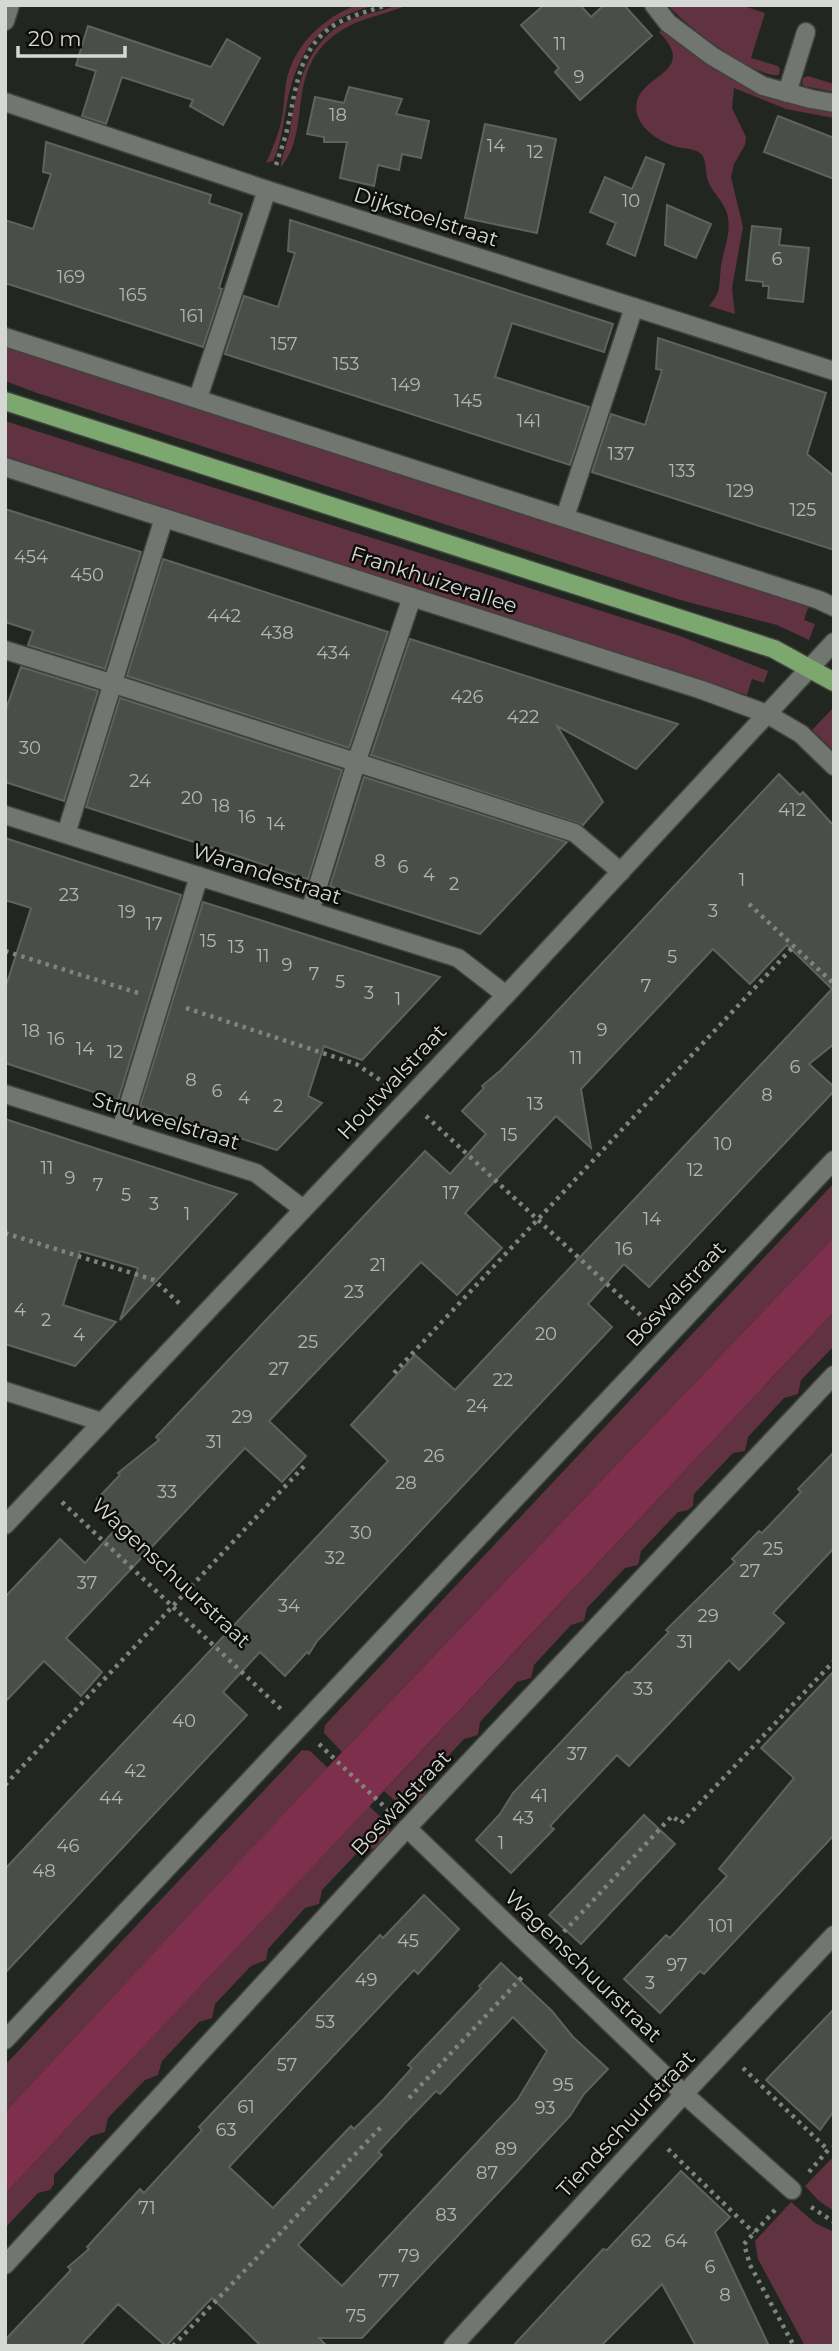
<svg xmlns="http://www.w3.org/2000/svg" width="839" height="2351" font-family="Montserrat,sans-serif">
<style>
.green{fill:#613241}
.water{fill:#7d2f4b}
.building{fill:#4a4e48;stroke:#5e635d;stroke-width:2;fill-rule:evenodd}
.lines{fill:none;stroke-linecap:round;stroke-linejoin:round}
.minor-casing{stroke:#40433f;stroke-width:21}
.major-casing{stroke:#40433f;stroke-width:21}
.path{stroke:#80837f;stroke-width:4.5;stroke-dasharray:3.5 5;stroke-linecap:butt}
.minor{stroke:#717670;stroke-width:18}
.major{stroke:#7ca76e;stroke-width:18}
.labels{text-anchor:middle;stroke-width:5;stroke-linejoin:round;paint-order:stroke}
.number-label{font-size:18px;fill:#b2b6b1}
.street-label{font-size:21px;fill:#d5d8d4;stroke:#0d0e0c}
</style>
<rect width="100%" height="100%" fill="#222621"/>
<g class="green">
<path d="M357 5H376C321 18 298 49 287 103 283 124 282 142 273 161L266 163C272 149 278 136 281 122 284 109 284 96 286 83 293 46 322 18 357 5Z"/>
<path d="M397 5H407C386 15 362 17 342 30 282 67 314 129 281 167 280 160 290 137 291 125 297 84 308 39 350 20 365 13 382 12 397 5Z"/>
<path d="M668 5H741L765 13 751 58 778 66 780 69 779 75C756 79 683 24 668 5Z"/>
<path d="M661 31C676 37 695 56 710 66 749 91 789 105 834 113V118L786 109 734 88 732 108 746 137 745 145 734 164 731 177 743 227 732 288 735 314 709 306C712 302 716 297 718 292 720 284 720 274 721 266 724 247 732 232 727 213 723 201 713 193 708 181 705 173 707 162 702 155 696 149 689 149 682 148 665 145 642 132 637 114 628 73 703 77 659 32Z"/>
<polygon points="808,76 834,84 834,92 804,86 802,84 803,78"/>
<polygon points="5,347 803,603 809,605 804,620 815,624 809,640 777,625 680,600 37,393 5,381"/>
<polygon points="5,421 680,636 768,671 764,683 752,679 747,695 5,456"/>
<polygon points="832,709 834,711 834,751 812,730"/>
<polygon points="834,1183 834,1237 342,1752 324,1733 325,1725"/>
<polygon points="834,1312 834,1346 801,1380 798,1394 784,1398 748,1437 745,1451 733,1453 694,1494 693,1506 688,1510 678,1512 641,1551 638,1565 625,1568 587,1608 584,1621 571,1625 534,1665 531,1678 517,1682 480,1722 478,1735 464,1739 427,1779 425,1796 419,1803 407,1792 396,1802 384,1791"/>
<polygon points="302,1750 310,1751 328,1768 5,2112 5,2065"/>
<polygon points="369,1806 389,1825 389,1834 376,1848 359,1851 322,1890 319,1904 305,1908 268,1949 266,1960 251,1966 215,2004 212,2018 199,2022 162,2061 158,2075 145,2080 108,2118 105,2132 91,2136 54,2175 54,2184 50,2190 38,2193 5,2228 5,2194"/>
<polygon points="834,2156 834,2211 819,2201 805,2186"/>
<polygon points="791,2202 815,2223 834,2232 834,2346 805,2346 758,2259 755,2241"/>
</g>
<polygon class="water" points="834,1237 834,1312 5,2194 5,2112 342,1752"/>
<g class="building">
<polygon points="544,5 580,5 591,17 604,5 624,5 652,36 580,100 555,72 559,68 521,25"/>
<polygon points="88,26 211,67 227,39 260,58 223,125 190,106 193,100 122,77 106,124 82,116 96,71 76,65"/>
<polygon points="349,87 402,99 396,114 429,121 421,158 402,154 399,170 378,165 374,186 340,178 347,142 324,142 324,137 307,134 315,97 344,103"/>
<polygon points="778,116 834,138 834,179 764,152"/>
<polygon points="485,124 556,139 537,233 465,218"/>
<polygon points="46,142 211,195 209,203 242,214 219,288 222,289 203,347 5,283 5,220 33,229 51,174 43,172"/>
<polygon points="646,157 664,164 635,256 607,244 616,223 590,212 605,177 632,189"/>
<polygon points="667,205 711,224 696,258 665,245"/>
<polygon points="290,220 613,324 604,352 512,323 495,377 589,407 570,465 225,354 244,296 278,307 295,253 288,251"/>
<polygon points="752,226 781,229 779,245 809,248 803,302 768,298 769,286 763,286 763,282 746,280"/>
<polygon points="658,338 826,393 807,454 834,476 834,550 592,472 611,414 645,425 662,370 656,369"/>
<polygon points="5,509 141,552 105,669 28,645 33,631 5,622"/>
<polygon points="163,559 388,632 349,748 127,676"/>
<polygon points="410,639 630,709 678,724 636,769 557,726 603,802 583,825 371,755"/>
<polygon points="21,667 98,691 64,801 5,782 5,712"/>
<polygon points="120,698 342,770 308,879 86,807"/>
<polygon points="779,774 800,795 803,792 834,826 834,1044 809,1064 834,1087 834,1091 649,1287 624,1264 588,1304 612,1327 317,1641 309,1654 307,1652 285,1676 260,1652 223,1692 247,1715 5,1973 5,1869 388,1461 351,1425 415,1355 455,1390 832,989 787,945 750,984 713,949 581,1089 591,1148 556,1116 465,1213 502,1248 457,1295 421,1262 269,1421 306,1456 282,1482 245,1448 66,1638 102,1672 81,1696 44,1661 5,1702 5,1597 60,1539 85,1563 122,1522 97,1499 120,1475 118,1473 159,1440 156,1437 425,1151 450,1174 486,1134 462,1111 484,1088 482,1086 501,1070 533,1037"/>
<polygon points="364,777 567,842 480,934 357,895 330,886"/>
<polygon points="5,838 181,895 118,1100 5,1063 5,989 31,908 5,900"/>
<polygon points="203,902 440,977 362,1060 324,1046 308,1096 322,1103 277,1150 140,1106"/>
<polygon points="5,1119 237,1194 120,1320 138,1268 80,1251 63,1305 116,1322 75,1366 5,1344"/>
<polygon points="834,1452 834,1548 773,1613 784,1623 739,1670 729,1660 629,1766 617,1755 550,1826 554,1829 511,1873 476,1840 500,1814 513,1793 627,1672 629,1673 669,1632 666,1630 735,1562 732,1559 759,1531 762,1533 801,1492 798,1489"/>
<polygon points="834,1671 834,1835 704,1974 700,1971 660,2013 624,1979 666,1935 670,1938 727,1876 719,1869 794,1778 761,1748"/>
<polygon points="644,1815 675,1844 581,1944 549,1915"/>
<path d="M424 1895 459 1929 418 1974 414 1970 229 2167 273 2208 351 2126 354 2129 384 2099 412 2068 408 2065 481 1988 479 1986 501 1963 552 2011 573 2037 608 2069 584 2094 570 2116 362 2338H319L327 2346H261L212 2298 166 2346 118 2304 80 2346H5V2340L71 2270 68 2267 89 2249 87 2247 140 2189 144 2193 202 2130 199 2127 380 1935 383 1938ZM513 2017 547 2051 518 2099 342 2286 298 2245 382 2155 378 2152 407 2121 436 2091 440 2094Z"/>
<polygon points="834,2009 834,2111 820,2130 766,2080"/>
<polygon points="681,2171 730,2217 715,2232 769,2346 696,2346 662,2284 601,2346 513,2346 603,2249 607,2250"/>
</g>
<g class="lines">
<defs>
<g id="minor">
<polyline points="654,5 668,23 712,56 763,86 811,99 834,103"/>
<polyline points="5,21 10,5"/>
<polyline points="787,93 806,32"/>
<polyline points="5,102 267,190 834,371"/>
<polyline points="5,337 819,600 834,607"/>
<polyline points="198,398 267,190"/>
<polyline points="5,467 702,690 767,714 801,734 834,766"/>
<polyline points="565,517 634,307"/>
<polyline points="5,650 111,683 575,833 621,872"/>
<polyline points="5,815 458,958 506,995"/>
<polyline points="66,834 164,518"/>
<polyline points="310,911 356,763 412,597"/>
<polyline points="5,1094 256,1173 303,1209"/>
<polyline points="121,1130 199,876"/>
<polyline points="5,1391 102,1422"/>
<polyline points="5,1525 506,995 834,642"/>
<polyline points="407,1828 684,2094 792,2190"/>
<polyline points="5,2040 834,1160"/>
<polyline points="5,2265 407,1828 834,1375"/>
<polyline points="453,2346 684,2094 834,1935"/>
</g>
<polyline id="major" points="5,401 774,649 834,682"/>
</defs>
<use href="#minor" class="minor-casing"/>
<use href="#major" class="major-casing"/>
<g class="path">
<path d="M276 165C279 155 283 145 286 134 296 94 296 48 336 24 352 15 369 11 387 5"/>
<polyline points="749,904 834,984"/>
<polyline points="5,951 138,993"/>
<polyline points="186,1008 356,1064 386,1084"/>
<polyline points="426,1116 648,1322"/>
<polyline points="5,1233 154,1280 180,1304"/>
<polyline points="394,1373 793,947"/>
<polyline points="62,1502 282,1710"/>
<polyline points="319,1744 389,1811"/>
<polyline points="5,1785 307,1463"/>
<polyline points="558,1938 672,1816 681,1823 834,1661"/>
<polyline points="743,2068 828,2150"/>
<polyline points="409,2098 523,1976"/>
<polyline points="668,2149 754,2233"/>
<polyline points="809,2172 828,2150 834,2147"/>
<polyline points="811,2207 834,2222"/>
<polyline points="775,2210 744,2244 750,2265 794,2346"/>
<polyline points="173,2346 383,2125"/>
</g>
<use href="#minor" class="minor"/>
<use href="#major" class="major"/>
</g>
<g class="labels">
<g class="number-label">
<text x="560" y="50">11</text>
<text x="579" y="83">9</text>
<text x="338" y="121">18</text>
<text x="496" y="152">14</text>
<text x="535" y="158">12</text>
<text x="631" y="207">10</text>
<text x="777" y="265">6</text>
<text x="71" y="283">169</text>
<text x="133" y="301">165</text>
<text x="192" y="322">161</text>
<text x="284" y="350">157</text>
<text x="346" y="370">153</text>
<text x="406" y="391">149</text>
<text x="468" y="407">145</text>
<text x="529" y="427">141</text>
<text x="621" y="460">137</text>
<text x="682" y="477">133</text>
<text x="740" y="497">129</text>
<text x="803" y="516">125</text>
<text x="31" y="563">454</text>
<text x="87" y="581">450</text>
<text x="224" y="622">442</text>
<text x="277" y="639">438</text>
<text x="333" y="659">434</text>
<text x="467" y="703">426</text>
<text x="523" y="723">422</text>
<text x="30" y="754">30</text>
<text x="140" y="787">24</text>
<text x="192" y="804">20</text>
<text x="221" y="812">18</text>
<text x="792" y="816">412</text>
<text x="247" y="823">16</text>
<text x="276" y="830">14</text>
<text x="380" y="867">8</text>
<text x="403" y="873">6</text>
<text x="429" y="881">4</text>
<text x="742" y="886">1</text>
<text x="454" y="890">2</text>
<text x="69" y="901">23</text>
<text x="713" y="917">3</text>
<text x="127" y="918">19</text>
<text x="154" y="930">17</text>
<text x="208" y="947">15</text>
<text x="236" y="953">13</text>
<text x="263" y="962">11</text>
<text x="672" y="963">5</text>
<text x="287" y="971">9</text>
<text x="314" y="980">7</text>
<text x="340" y="988">5</text>
<text x="646" y="992">7</text>
<text x="369" y="999">3</text>
<text x="398" y="1005">1</text>
<text x="602" y="1036">9</text>
<text x="31" y="1037">18</text>
<text x="56" y="1045">16</text>
<text x="85" y="1055">14</text>
<text x="115" y="1058">12</text>
<text x="576" y="1064">11</text>
<text x="795" y="1073">6</text>
<text x="191" y="1086">8</text>
<text x="217" y="1097">6</text>
<text x="767" y="1101">8</text>
<text x="244" y="1104">4</text>
<text x="535" y="1110">13</text>
<text x="278" y="1112">2</text>
<text x="509" y="1141">15</text>
<text x="723" y="1150">10</text>
<text x="47" y="1174">11</text>
<text x="695" y="1176">12</text>
<text x="70" y="1184">9</text>
<text x="98" y="1191">7</text>
<text x="451" y="1199">17</text>
<text x="126" y="1201">5</text>
<text x="154" y="1210">3</text>
<text x="187" y="1220">1</text>
<text x="652" y="1225">14</text>
<text x="624" y="1255">16</text>
<text x="378" y="1271">21</text>
<text x="354" y="1298">23</text>
<text x="20" y="1316">4</text>
<text x="46" y="1326">2</text>
<text x="546" y="1340">20</text>
<text x="79" y="1341">4</text>
<text x="308" y="1348">25</text>
<text x="279" y="1375">27</text>
<text x="503" y="1386">22</text>
<text x="477" y="1412">24</text>
<text x="242" y="1423">29</text>
<text x="214" y="1448">31</text>
<text x="434" y="1462">26</text>
<text x="406" y="1489">28</text>
<text x="167" y="1498">33</text>
<text x="361" y="1539">30</text>
<text x="773" y="1555">25</text>
<text x="335" y="1564">32</text>
<text x="750" y="1577">27</text>
<text x="87" y="1589">37</text>
<text x="289" y="1612">34</text>
<text x="708" y="1622">29</text>
<text x="685" y="1648">31</text>
<text x="643" y="1695">33</text>
<text x="184" y="1727">40</text>
<text x="577" y="1760">37</text>
<text x="135" y="1777">42</text>
<text x="539" y="1802">41</text>
<text x="111" y="1804">44</text>
<text x="523" y="1824">43</text>
<text x="501" y="1849">1</text>
<text x="68" y="1852">46</text>
<text x="44" y="1877">48</text>
<text x="721" y="1932">101</text>
<text x="408" y="1947">45</text>
<text x="677" y="1971">97</text>
<text x="366" y="1986">49</text>
<text x="650" y="1989">3</text>
<text x="325" y="2028">53</text>
<text x="287" y="2071">57</text>
<text x="563" y="2091">95</text>
<text x="246" y="2113">61</text>
<text x="545" y="2114">93</text>
<text x="226" y="2136">63</text>
<text x="506" y="2155">89</text>
<text x="487" y="2179">87</text>
<text x="147" y="2214">71</text>
<text x="446" y="2221">83</text>
<text x="641" y="2247">62</text>
<text x="676" y="2247">64</text>
<text x="409" y="2262">79</text>
<text x="710" y="2273">6</text>
<text x="389" y="2287">77</text>
<text x="725" y="2301">8</text>
<text x="356" y="2322">75</text>
</g>
<g class="street-label">
<text transform="translate(426 217) rotate(18)" y="7">Dijkstoelstraat</text>
<text transform="translate(434 580) rotate(18)" y="7">Frankhuizerallee</text>
<text transform="translate(267 874) rotate(18)" y="7">Warandestraat</text>
<text transform="translate(392 1082) rotate(-47)" y="7">Houtwalstraat</text>
<text transform="translate(166 1121) rotate(17)" y="7">Struweelstraat</text>
<text transform="translate(676 1294) rotate(-47)" y="7">Boswalstraat</text>
<text transform="translate(171 1573) rotate(43)" y="7">Wagenschuurstraat</text>
<text transform="translate(401 1803) rotate(-47)" y="7">Boswalstraat</text>
<text transform="translate(583 1966) rotate(44)" y="7">Wagenschuurstraat</text>
<text transform="translate(626 2124) rotate(-47)" y="7">Tiendschuurstraat</text>
</g>
</g>
<rect width="839" height="2351" fill="none" stroke="#d5d8d4" stroke-width="14"/>
<path d="M18 46v10h107v-10" fill="none" stroke="#d5d8d4" stroke-width="3.5"/>
<text x="28" y="46" font-size="21" fill="#d5d8d4" stroke="#0d0e0c" stroke-width="5" paint-order="stroke">20 m</text>
</svg>
